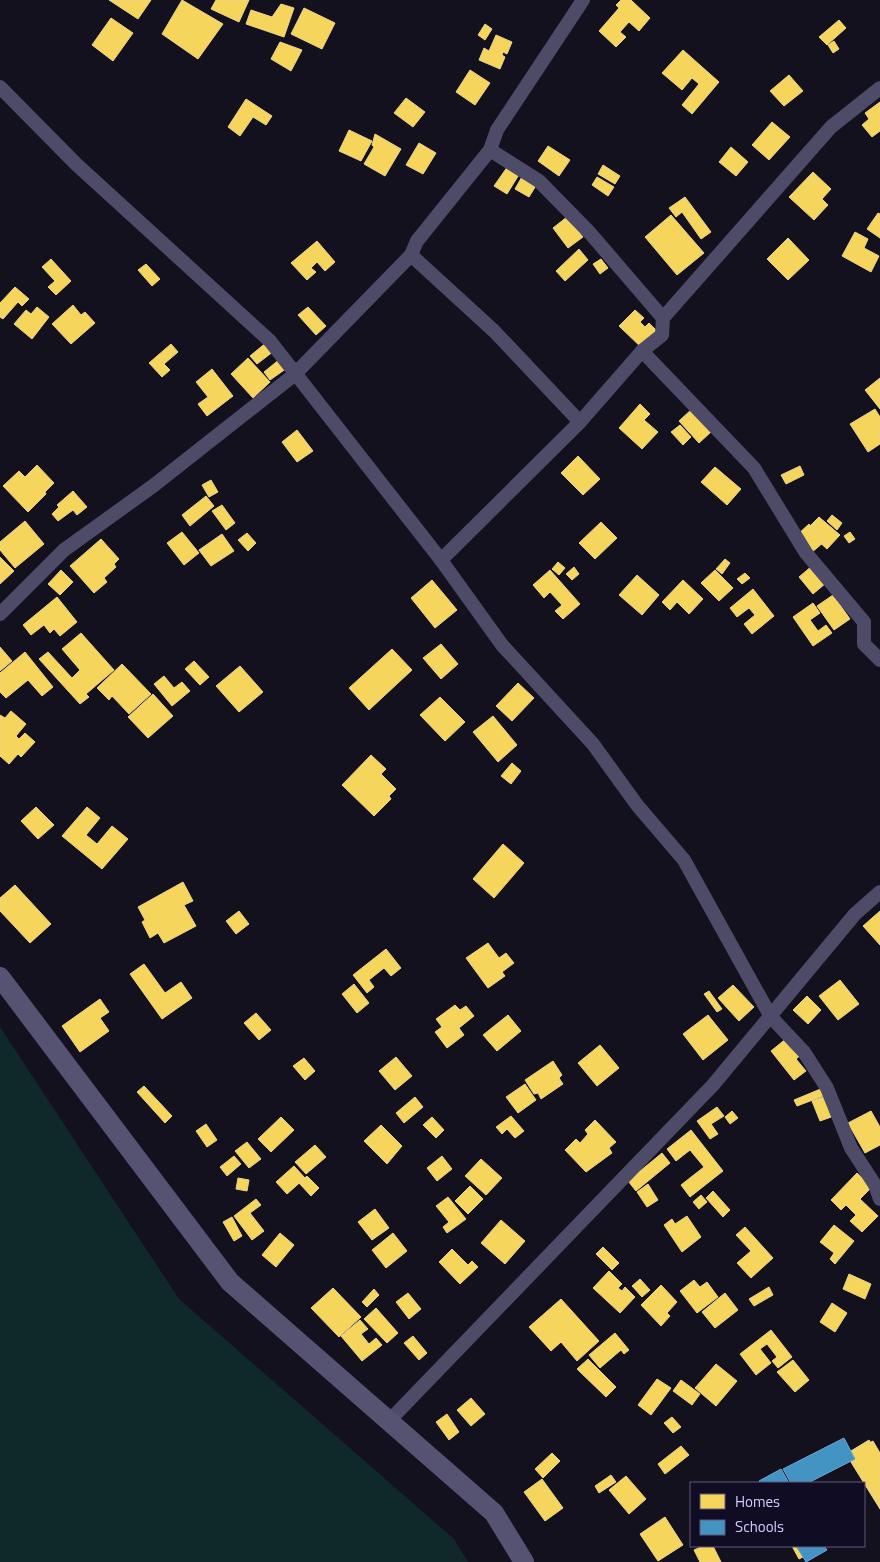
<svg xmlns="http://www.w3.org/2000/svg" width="880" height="1562" font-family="'Titillium Web',sans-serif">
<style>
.green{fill:#0f292b}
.homes{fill:#f6d55c;stroke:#ecd38d}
.schools{fill:#4393c3;stroke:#6ea4d5}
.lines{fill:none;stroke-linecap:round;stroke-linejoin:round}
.street{stroke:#4d4b67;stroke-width:14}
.secondary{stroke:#555272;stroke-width:20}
</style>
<rect width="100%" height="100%" fill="#14111e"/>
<polygon class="green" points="0,1027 179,1299 454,1539 468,1562 0,1562"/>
<g class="homes">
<polygon points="109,0 151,0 138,19"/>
<polygon points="182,0 223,24 198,59 162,34"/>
<polygon points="216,0 249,0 239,22 211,9"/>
<polygon points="621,0 631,0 650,18 639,31 629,22 620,32 626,37 616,47 599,31 619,8 616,5"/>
<polygon points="281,4 294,8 284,37 246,24 251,10 272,17"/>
<polygon points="304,8 335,23 322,49 291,34"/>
<polygon points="111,18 133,33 113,61 92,45"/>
<polygon points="839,20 846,28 827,45 819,37"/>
<polygon points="485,24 492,29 485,40 478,35"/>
<polygon points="496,35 512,42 507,54 503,52 502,55 505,57 500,69 479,60 484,48 489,51"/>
<polygon points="834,41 839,49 833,53 828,45"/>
<polygon points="280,42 302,50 291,71 271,59"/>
<polygon points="683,50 719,82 692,114 682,105 699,84 692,78 682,90 662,73"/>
<polygon points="470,70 490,83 475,105 456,92"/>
<polygon points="789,75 803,91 784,106 770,91"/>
<polygon points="406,98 425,112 413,127 394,113"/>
<polygon points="246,99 272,116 266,125 253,117 240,136 228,127"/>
<polygon points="880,102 880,131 872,137 862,125 869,119 865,113"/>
<polygon points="772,122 790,137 769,160 752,145"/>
<polygon points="349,130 372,141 361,161 339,151"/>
<polygon points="375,134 401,149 385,176 364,164 374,147 372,145"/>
<polygon points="419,143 436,153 423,174 406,165"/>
<polygon points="548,146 570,160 559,176 538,161"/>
<polygon points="731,147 748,162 736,176 719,162"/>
<polygon points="603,165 620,176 615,184 598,174"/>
<polygon points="508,166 520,173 507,194 494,186"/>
<polygon points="813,172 831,189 822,199 828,205 814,220 789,197"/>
<polygon points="523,175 537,184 529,197 515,189"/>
<polygon points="597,177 614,187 608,196 592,185"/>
<polygon points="685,197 711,232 701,239 682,212 676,217 669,208"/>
<polygon points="878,213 880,214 880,238 867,229"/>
<polygon points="671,215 704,253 677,275 645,237"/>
<polygon points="567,217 583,237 568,248 553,228"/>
<polygon points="855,232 868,239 864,248 879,256 871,272 842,256"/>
<polygon points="788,238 809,260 788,280 767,259"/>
<polygon points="317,241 335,262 325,271 317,262 311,268 316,272 307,280 291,263"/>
<polygon points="579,249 588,260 565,281 556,271"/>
<polygon points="51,259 71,281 56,295 48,287 55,281 42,267"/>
<polygon points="601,259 608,268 600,274 593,264"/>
<polygon points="146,264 160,279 152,286 138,270"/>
<polygon points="15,287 29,299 22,306 18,302 3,319 0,317 0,303"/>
<polygon points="73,305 81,315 85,312 95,323 71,344 52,324"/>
<polygon points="37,307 49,317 32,339 14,324 26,310 31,314"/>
<polygon points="308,307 326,326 316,335 298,315"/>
<polygon points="635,310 644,318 640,322 645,327 649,323 659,333 643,349 619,326"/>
<polygon points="267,342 274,351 257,364 250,356"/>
<polygon points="171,344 178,352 164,364 170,370 162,377 149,363"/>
<polygon points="248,358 270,382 253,398 231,374"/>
<polygon points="280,359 287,368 270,380 264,372"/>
<polygon points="212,369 233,396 207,416 198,404 208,397 196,382"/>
<polygon points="880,378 880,409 865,390"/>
<polygon points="640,404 650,414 644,420 658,432 642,449 619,428"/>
<polygon points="692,409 712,431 699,443 679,421"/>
<polygon points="875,409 880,417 880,444 868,452 850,424"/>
<polygon points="680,425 691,437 683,445 671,432"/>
<polygon points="297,430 313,451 297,462 282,442"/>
<polygon points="578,456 600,479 583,495 561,473"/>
<polygon points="37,465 54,483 45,492 46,494 28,512 3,486 19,471 25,477"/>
<polygon points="800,466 804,475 786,484 781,475"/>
<polygon points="715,467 741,489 727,505 701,482"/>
<polygon points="211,480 218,492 209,497 202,485"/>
<polygon points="73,491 87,507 77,515 73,510 58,521 52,514 59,507 57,505"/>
<polygon points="206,496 214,506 190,526 182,515"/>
<polygon points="222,505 235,523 226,530 212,511"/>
<polygon points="832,515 842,523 837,530 827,521"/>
<polygon points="819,517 840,535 827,549 806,530"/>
<polygon points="25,521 44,544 15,568 0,550 0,542"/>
<polygon points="601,522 617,538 595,559 579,543"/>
<polygon points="809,524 824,542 811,553 796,536"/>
<polygon points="182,532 199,553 184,565 167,543"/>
<polygon points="850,532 855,539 849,543 844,536"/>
<polygon points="247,533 256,543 248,551 238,540"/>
<polygon points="222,534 234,551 211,566 199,550"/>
<polygon points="101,539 119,559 114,564 116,567 104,578 107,582 94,593 70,566"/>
<polygon points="0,557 14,571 0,584"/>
<polygon points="725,559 730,563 722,574 716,569"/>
<polygon points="558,562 565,568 559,575 552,569"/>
<polygon points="812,566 826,583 813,594 799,577"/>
<polygon points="574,567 579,574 572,580 566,574"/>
<polygon points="61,570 73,582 60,595 48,584"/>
<polygon points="550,570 580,604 563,619 555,611 562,605 550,592 544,598 533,585"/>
<polygon points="715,570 733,588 719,601 701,583"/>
<polygon points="745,573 750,578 742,584 737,579"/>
<polygon points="637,575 659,595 642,615 619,595"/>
<polygon points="432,580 457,610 435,628 411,598"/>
<polygon points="683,580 703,599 689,614 677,602 670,610 662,602"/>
<polygon points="753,589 774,616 752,634 744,624 755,615 749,608 737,617 730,608"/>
<polygon points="833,595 850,619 834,630 817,606"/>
<polygon points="57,597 77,622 60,636 54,629 50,633 44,625 31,635 23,625"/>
<polygon points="813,603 820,613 810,620 818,631 826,625 832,633 813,646 793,617"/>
<polygon points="81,633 114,670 86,694 89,697 80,704 39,659 48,652 72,678 80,670 62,649"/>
<polygon points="441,644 458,664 441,679 423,658"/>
<polygon points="0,647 12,661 0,671"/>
<polygon points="392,649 412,670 369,710 349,688"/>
<polygon points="25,652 53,687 42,696 28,680 6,698 0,692 0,673"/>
<polygon points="194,661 209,677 200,685 185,669"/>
<polygon points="122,664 151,694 129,714 112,696 109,700 97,688"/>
<polygon points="240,666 263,692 239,712 216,686"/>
<polygon points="164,676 174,688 182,682 190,691 172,706 154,684"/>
<polygon points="518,683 534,698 512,721 496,706"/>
<polygon points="153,694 173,716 148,738 128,717"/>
<polygon points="440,697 465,722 445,741 420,715"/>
<polygon points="11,711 26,724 16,736 19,739 25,733 35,742 21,757 18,754 9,764 0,756 0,715 5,718"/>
<polygon points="493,716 517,745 498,762 473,732"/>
<polygon points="371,755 386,769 381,774 396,789 389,796 391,799 374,816 342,785"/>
<polygon points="512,763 521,771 511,784 501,776"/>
<polygon points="36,807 54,825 38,839 21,821"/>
<polygon points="87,807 100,818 86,835 97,844 112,826 128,839 102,869 62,836"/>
<polygon points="503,844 524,863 494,898 473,879"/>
<polygon points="183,882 193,901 184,905 196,926 164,943 158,933 150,938 142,922 145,920 138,907"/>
<polygon points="15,885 51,924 30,943 0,911 0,898"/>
<polygon points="239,911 249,924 236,934 226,921"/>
<polygon points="880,911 880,945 863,926"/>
<polygon points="488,943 499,958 506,953 514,963 502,972 505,976 488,988 466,958"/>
<polygon points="386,949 401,968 391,976 384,968 369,980 374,987 367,993 353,975"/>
<polygon points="144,964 165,993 181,982 192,998 162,1019 130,974"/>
<polygon points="840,980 859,1004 838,1020 819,996"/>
<polygon points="354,984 369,1003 357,1013 342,994"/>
<polygon points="733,985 754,1007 739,1021 718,998"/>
<polygon points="709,991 722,1009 717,1012 704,994"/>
<polygon points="807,996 821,1010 808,1024 793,1010"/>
<polygon points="100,999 109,1012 100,1018 109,1031 80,1052 62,1026"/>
<polygon points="455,1005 460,1010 466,1006 474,1016 459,1028 464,1035 447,1048 435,1032 442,1027 436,1019"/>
<polygon points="256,1013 271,1030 259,1040 244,1023"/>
<polygon points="508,1015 521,1031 497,1051 483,1035"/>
<polygon points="708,1015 728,1040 703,1060 683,1034"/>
<polygon points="787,1038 801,1055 796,1059 806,1071 794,1080 771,1051"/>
<polygon points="600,1045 619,1068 597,1086 578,1063"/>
<polygon points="396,1057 412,1076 395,1090 379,1071"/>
<polygon points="304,1058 315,1071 305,1080 293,1066"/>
<polygon points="553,1061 562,1075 559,1078 563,1084 541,1099 538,1093 534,1094 525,1080"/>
<polygon points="525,1084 536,1100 518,1113 506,1097"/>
<polygon points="144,1086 172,1116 165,1123 137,1092"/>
<polygon points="823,1088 826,1095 797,1106 794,1100"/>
<polygon points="827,1096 834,1116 820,1121 812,1101"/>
<polygon points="415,1097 423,1107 404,1123 396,1113"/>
<polygon points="717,1107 724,1116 711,1124 718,1134 710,1139 697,1121"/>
<polygon points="732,1111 738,1118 730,1124 725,1117"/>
<polygon points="871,1111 880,1127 880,1145 865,1153 848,1123"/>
<polygon points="511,1116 524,1131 515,1138 507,1129 502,1134 496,1127"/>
<polygon points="281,1117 294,1130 271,1152 258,1139"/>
<polygon points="432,1117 444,1130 436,1138 423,1125"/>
<polygon points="595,1120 616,1142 609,1148 612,1153 586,1172 565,1150 576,1139 580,1143 588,1134 585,1130"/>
<polygon points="206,1124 217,1140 207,1147 196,1131"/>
<polygon points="381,1125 402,1146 387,1164 364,1141"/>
<polygon points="691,1130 723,1171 690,1197 681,1185 704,1167 690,1150 676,1161 667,1149"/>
<polygon points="247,1142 261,1159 249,1168 235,1151"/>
<polygon points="315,1145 326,1157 306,1174 295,1162"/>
<polygon points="662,1153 670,1163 636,1191 628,1181"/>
<polygon points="234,1156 241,1164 227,1176 220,1167"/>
<polygon points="442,1156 452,1169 437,1181 427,1168"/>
<polygon points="481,1159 502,1178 486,1195 465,1176"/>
<polygon points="294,1166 305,1178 287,1194 276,1182"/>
<polygon points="857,1173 872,1187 860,1199 878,1216 862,1232 850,1221 856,1215 846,1205 841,1210 831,1200"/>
<polygon points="307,1176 319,1188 311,1196 299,1183"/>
<polygon points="238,1178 249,1180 247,1191 236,1189"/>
<polygon points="648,1184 658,1200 647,1207 637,1192"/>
<polygon points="470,1186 483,1199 468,1214 455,1201"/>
<polygon points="713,1191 730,1210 723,1217 706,1198"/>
<polygon points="701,1195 707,1202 699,1209 693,1202"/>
<polygon points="448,1197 466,1219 447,1233 443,1227 449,1222 436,1206"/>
<polygon points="256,1199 261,1205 250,1213 264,1231 252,1240 234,1216"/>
<polygon points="375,1209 389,1228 372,1240 358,1222"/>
<polygon points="687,1216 701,1237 682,1252 664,1225 672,1219 675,1224"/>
<polygon points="232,1217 242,1236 234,1241 223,1222"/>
<polygon points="501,1220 525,1241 505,1264 481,1243"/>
<polygon points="834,1225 854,1241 835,1264 830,1259 834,1253 820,1242"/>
<polygon points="745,1227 773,1258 751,1278 737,1263 751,1251 736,1235"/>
<polygon points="280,1233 294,1245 276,1267 262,1255"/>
<polygon points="393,1233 407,1251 386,1268 372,1250"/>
<polygon points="603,1247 619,1263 612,1270 596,1254"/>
<polygon points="452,1249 468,1265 472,1261 478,1267 460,1284 439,1262"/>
<polygon points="609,1271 622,1284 618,1288 622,1291 625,1287 635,1297 620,1313 593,1288"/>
<polygon points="849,1274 871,1284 865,1299 843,1289"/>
<polygon points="640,1279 650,1290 642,1297 632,1286"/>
<polygon points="694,1280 700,1287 707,1282 718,1297 697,1313 680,1291"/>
<polygon points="661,1285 677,1302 667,1313 670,1316 661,1326 641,1305"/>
<polygon points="769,1287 773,1295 754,1306 749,1299"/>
<polygon points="333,1288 361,1317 339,1337 311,1308"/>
<polygon points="374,1289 379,1295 367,1307 362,1302"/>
<polygon points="408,1293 421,1309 409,1319 396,1302"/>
<polygon points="725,1293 738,1310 715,1328 702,1312"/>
<polygon points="561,1299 599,1341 577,1361 561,1342 551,1351 529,1327"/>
<polygon points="832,1303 847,1313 835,1332 820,1322"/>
<polygon points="376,1308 398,1333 387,1343 364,1319"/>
<polygon points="360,1320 368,1329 361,1334 369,1344 376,1338 382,1345 362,1361 341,1336"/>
<polygon points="771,1330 792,1357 778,1368 772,1361 777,1357 767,1344 760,1349 771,1363 756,1375 740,1354"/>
<polygon points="615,1333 629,1350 624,1354 621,1350 600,1368 589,1355"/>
<polygon points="413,1336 427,1353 419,1360 404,1343"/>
<polygon points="588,1359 616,1387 606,1397 577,1369"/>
<polygon points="793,1360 809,1380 795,1392 777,1372"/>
<polygon points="716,1364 737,1381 716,1406 695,1388"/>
<polygon points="657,1379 671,1388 651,1415 638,1405"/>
<polygon points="681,1380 700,1394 692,1405 673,1391"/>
<polygon points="471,1398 485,1414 471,1426 457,1410"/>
<polygon points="447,1414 459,1432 449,1440 436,1422"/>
<polygon points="672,1417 681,1427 673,1433 664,1423"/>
<polygon points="869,1440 880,1457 880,1509 846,1454"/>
<polygon points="873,1441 880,1453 880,1506 850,1453"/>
<polygon points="681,1446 689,1455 665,1474 658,1464"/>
<polygon points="552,1453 560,1461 543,1478 535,1469"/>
<polygon points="611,1475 616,1482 599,1493 595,1486"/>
<polygon points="626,1476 646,1499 629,1514 609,1490"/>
<polygon points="542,1479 563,1508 545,1521 524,1492"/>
<polygon points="665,1517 683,1545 658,1561 640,1534"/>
<polygon points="703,1546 713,1546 721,1562 700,1562 694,1550"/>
<polygon points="792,1546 821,1546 822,1547 799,1559"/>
</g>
<g class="schools">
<polygon points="844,1438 855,1459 808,1483 791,1483 783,1469"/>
<polygon points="781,1469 789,1483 761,1483 759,1481"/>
<polygon points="796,1546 824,1546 827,1550 806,1562"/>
</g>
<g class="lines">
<g class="street">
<polyline points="0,87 76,164 270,341 441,560 502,645 593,744 637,805 684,860 771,1017 804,1052 827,1088 851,1148 875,1185 880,1199"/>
<polyline points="490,150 539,181 590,233 663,318"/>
<polyline points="411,255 494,331 580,422"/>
<polyline points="642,351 754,468 806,553 864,622 864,644 880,660"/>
<polyline points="441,560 580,422 642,351 662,335 663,318 831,127 880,88"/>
<polyline points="0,614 64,550 153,486 294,375 411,255 417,241 490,150 497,130 583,0"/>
<polyline points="389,1421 713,1085 855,914 880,892"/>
</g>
<polyline class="secondary" points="0,977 230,1282 494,1513 524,1562"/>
</g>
<rect x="690" y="1482" width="175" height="65" fill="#100c23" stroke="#5e597b"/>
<rect x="700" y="1494" width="25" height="15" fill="#f6d55c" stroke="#5e597b"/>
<text x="735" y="1507" font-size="15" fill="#d4cdff">Homes</text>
<rect x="700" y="1520" width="25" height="15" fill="#4393c3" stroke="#5e597b"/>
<text x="735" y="1532" font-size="15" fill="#d4cdff">Schools</text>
</svg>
